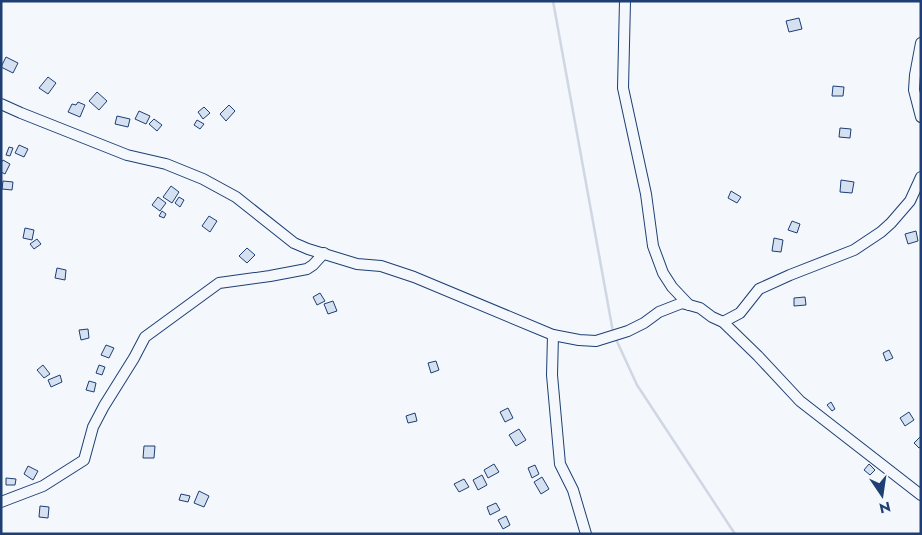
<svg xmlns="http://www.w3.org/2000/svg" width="922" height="535" font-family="Jost,sans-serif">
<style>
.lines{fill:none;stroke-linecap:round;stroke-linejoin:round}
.stream{stroke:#cfd7e4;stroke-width:2.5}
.building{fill:#d5e0f0;stroke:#1d3f73}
.minor-casing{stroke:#1d3f73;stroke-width:12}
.minor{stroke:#f4f7fb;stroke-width:10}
</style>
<rect width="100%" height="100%" fill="#f4f7fb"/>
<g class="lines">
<g class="stream">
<polyline points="553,1 613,332"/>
<polyline points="615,337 637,385 735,534"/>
</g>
</g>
<g class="building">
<polygon points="799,18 802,29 789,32 786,21"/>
<polygon points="6,57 18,63 13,73 1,67"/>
<polygon points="48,77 56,83 48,94 39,88"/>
<polygon points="833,86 844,87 843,96 832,96"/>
<polygon points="97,92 107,101 99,110 89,101"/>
<polygon points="78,102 85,105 80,117 68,112 72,104 76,105"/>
<polygon points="229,105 235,111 226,121 220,114"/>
<polygon points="204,107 210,113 203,119 198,112"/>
<polygon points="139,111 150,116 146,124 135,119"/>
<polygon points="117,116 130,119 128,127 115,124"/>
<polygon points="154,119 162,125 157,131 149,124"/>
<polygon points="197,120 204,124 200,129 194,125"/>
<polygon points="840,128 851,129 850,138 839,137"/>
<polygon points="19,145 28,149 24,157 15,153"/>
<polygon points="9,147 13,148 10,156 6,155"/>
<polygon points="3,160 10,164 5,174 1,172 1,163"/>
<polygon points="841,180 854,182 852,193 840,192"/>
<polygon points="3,181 13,182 12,190 2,189"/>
<polygon points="171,186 179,192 172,203 163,197"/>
<polygon points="731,191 741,197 737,203 728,198"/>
<polygon points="158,197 166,203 160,211 152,205"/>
<polygon points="179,197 184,200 180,207 175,203"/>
<polygon points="162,211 166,214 164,218 159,216"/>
<polygon points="209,216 217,221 210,232 202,226"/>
<polygon points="792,221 800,224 797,233 788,230"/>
<polygon points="25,228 34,230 32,240 23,238"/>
<polygon points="916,231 918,241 908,244 905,234"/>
<polygon points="774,238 783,240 781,252 772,251"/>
<polygon points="37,239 41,244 34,249 30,244"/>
<polygon points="247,248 255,255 247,263 239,256"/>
<polygon points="57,268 66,270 65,280 55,278"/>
<polygon points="320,293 325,301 317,305 313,297"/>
<polygon points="805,297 806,305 794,306 794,298"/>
<polygon points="333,301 337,311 328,314 324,304"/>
<polygon points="88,329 89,338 81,340 79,330"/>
<polygon points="106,345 114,348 109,358 101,355"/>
<polygon points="889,350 893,358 886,361 883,353"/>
<polygon points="436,361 439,370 431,373 428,363"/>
<polygon points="43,365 50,374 44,378 37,370"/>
<polygon points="99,365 105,367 102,375 96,373"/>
<polygon points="60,375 62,382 51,387 48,380"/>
<polygon points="89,381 96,383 94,392 86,390"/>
<polygon points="831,402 835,409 832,411 827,405"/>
<polygon points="508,408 513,418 505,422 500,412"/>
<polygon points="909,412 914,420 905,426 900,418"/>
<polygon points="415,413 417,421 408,423 406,416"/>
<polygon points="519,429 526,440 516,446 509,435"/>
<polygon points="921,436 921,447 919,448 914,443"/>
<polygon points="144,446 155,446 154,458 143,458"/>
<polygon points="494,464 499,472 488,478 484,470"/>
<polygon points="869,464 875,470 870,475 864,470"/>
<polygon points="535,465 539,474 532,478 528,468"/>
<polygon points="28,466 38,471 33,480 24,474"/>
<polygon points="482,475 487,485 478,490 473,480"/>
<polygon points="542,477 549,489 541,494 534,482"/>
<polygon points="6,478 16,479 15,485 6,485"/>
<polygon points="464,479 469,487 459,492 454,484"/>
<polygon points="199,491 209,496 204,507 194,503"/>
<polygon points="181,494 190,496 188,502 179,500"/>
<polygon points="496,503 500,510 490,515 487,507"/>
<polygon points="40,506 49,507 48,518 39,517"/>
<polygon points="506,516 510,525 503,529 498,520"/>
</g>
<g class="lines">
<g class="minor-casing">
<g id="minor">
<polyline points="625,1 623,88 646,194 653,246 663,273 672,287 689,305"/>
<polyline points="921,43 915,75 914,90 921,117"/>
<polyline points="1,104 21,113 127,155 166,164 203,179 236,197 294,243 308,249 357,264 381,266 414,277 553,335 579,340 596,341 628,331 644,323 659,312 682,303 700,308 712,317 723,322 758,356 800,401 921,495"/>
<polyline points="723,322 740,313 759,289 790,275 854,250 881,232 891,223 910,201 921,177"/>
<polyline points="553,335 552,375 560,464 573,490 586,534"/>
<polyline points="1,502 43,486 84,460 93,427 104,406 134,358 145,337 219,283 270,276 307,269 313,265 324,253"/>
</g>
</g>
<use href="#minor" class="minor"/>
</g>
<rect width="922" height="535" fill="none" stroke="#1d3f73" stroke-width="5"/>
<g transform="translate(882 495) rotate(167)" stroke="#f4f7fb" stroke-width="4" paint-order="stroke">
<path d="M0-4L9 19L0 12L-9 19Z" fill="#1d3f73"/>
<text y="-8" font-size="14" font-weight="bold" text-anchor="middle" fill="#1d3f73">N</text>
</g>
</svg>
